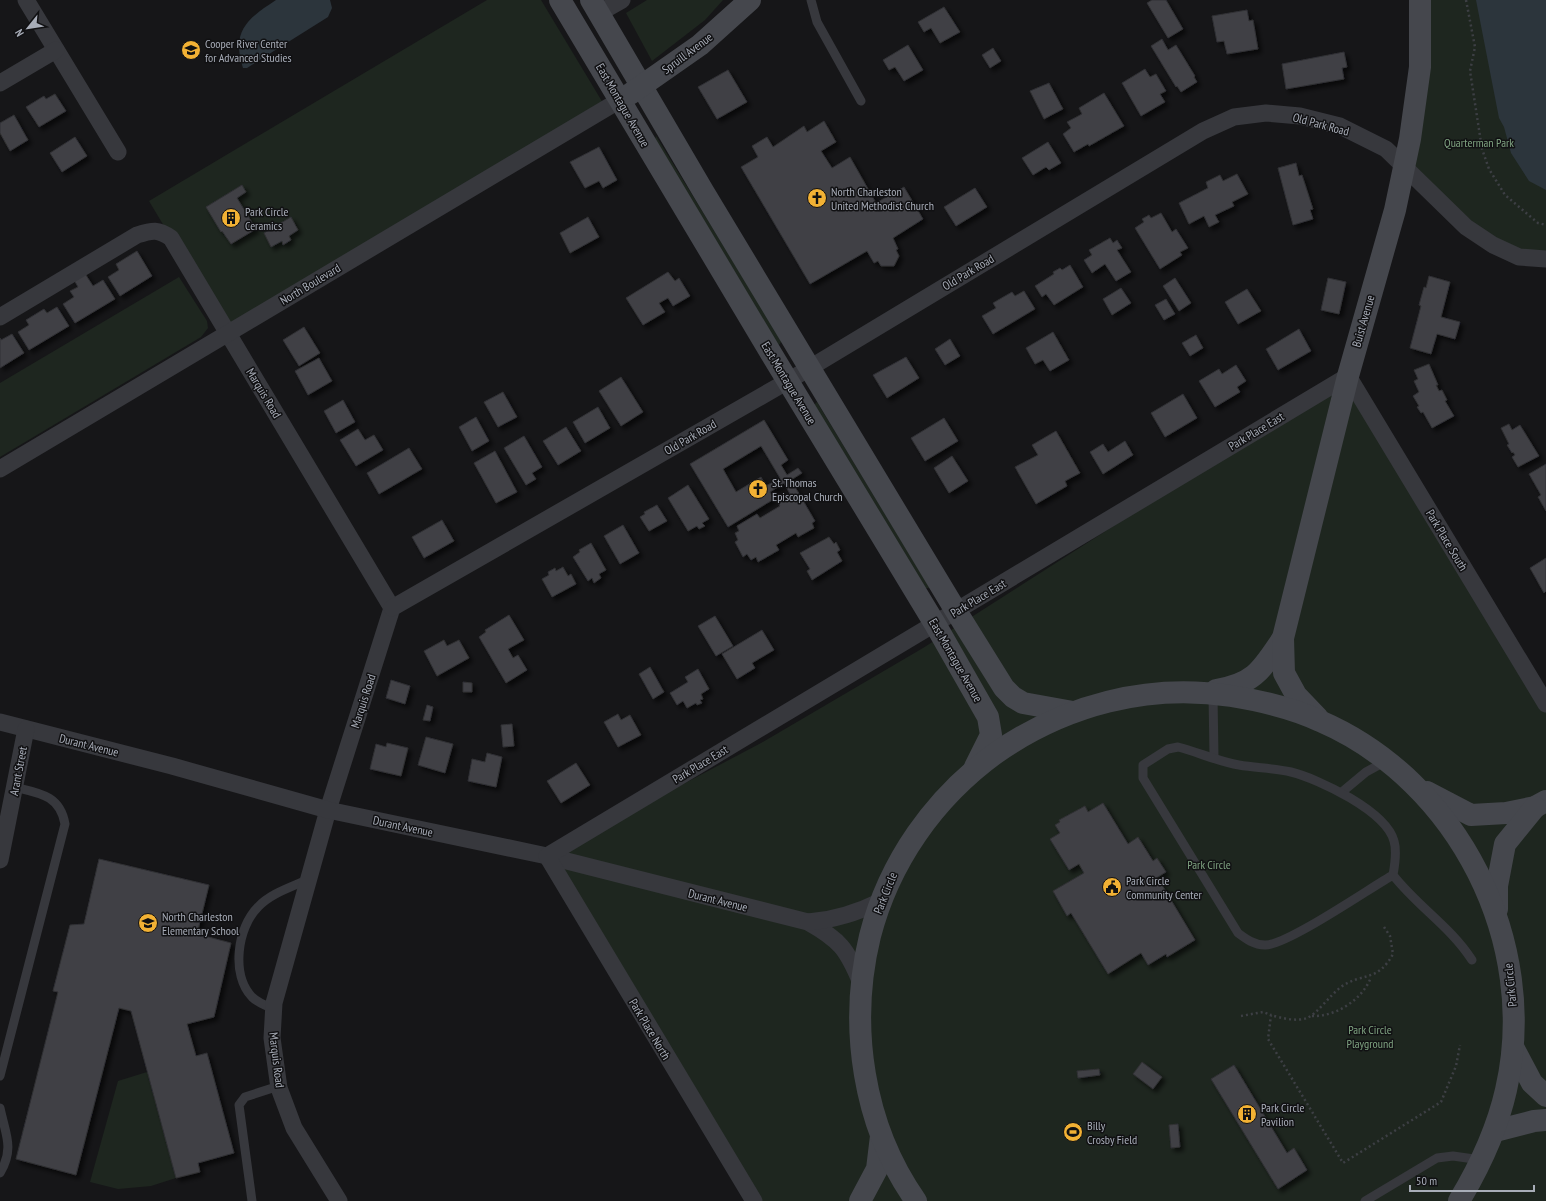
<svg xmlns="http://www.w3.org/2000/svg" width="1546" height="1201" font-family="'PT Sans Narrow',sans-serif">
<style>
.green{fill:#1e261f}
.water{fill:#2c353c}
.building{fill:#404145;stroke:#303034;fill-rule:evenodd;filter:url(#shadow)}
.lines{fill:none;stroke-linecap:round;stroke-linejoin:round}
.path{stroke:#3d3f44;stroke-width:2.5;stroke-dasharray:2 3;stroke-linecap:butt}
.lane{stroke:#37383d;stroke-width:9}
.street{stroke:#37383d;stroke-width:17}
.secondary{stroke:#45474d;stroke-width:22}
.labels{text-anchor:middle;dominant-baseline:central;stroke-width:3;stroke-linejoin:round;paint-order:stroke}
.poi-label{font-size:12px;fill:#a8adb8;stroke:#111113;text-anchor:start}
.street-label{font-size:12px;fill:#a8adb8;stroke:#111113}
.park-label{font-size:12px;fill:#7fa381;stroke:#111113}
</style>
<defs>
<filter id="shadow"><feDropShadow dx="3.5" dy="3.5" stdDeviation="2" flood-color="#0009"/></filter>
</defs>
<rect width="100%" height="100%" fill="#161618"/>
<g class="green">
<polygon points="487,0 541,0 606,108 228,333 149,201"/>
<polygon points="647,0 723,0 705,20 652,61 626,13"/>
<polygon points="1421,0 1546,0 1546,258 1510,253 1405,165"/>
<polygon points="656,136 779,336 781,341 780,344 778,345 655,139"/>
<polygon points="179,277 207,321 208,328 201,337 0,457 0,383"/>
<polygon points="1348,376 1546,706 1546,1201 754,1201 547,856 761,743 923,648"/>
<polygon points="817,402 930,588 923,588 813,406"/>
<polygon points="147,1072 176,1178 151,1186 118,1189 90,1182 118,1081"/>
</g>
<g class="water">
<path d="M276,0H330L332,8L328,17L247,68H243C231,31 247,19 276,0Z"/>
<polygon points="1476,0 1546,0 1546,190 1529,181 1511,153 1504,127 1499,118"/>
</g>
<g class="building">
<polygon points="1152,0 1166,0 1183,29 1168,38 1147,3"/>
<polygon points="944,7 960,32 940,43 931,28 924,32 918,22"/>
<polygon points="1247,10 1249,21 1253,20 1258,49 1227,54 1224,41 1217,42 1212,16"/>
<polygon points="1162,39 1168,50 1176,45 1195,76 1194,77 1197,82 1181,92 1177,86 1176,87 1151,46"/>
<polygon points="908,45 923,70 904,81 895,67 889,70 883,60"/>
<polygon points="993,48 1001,61 990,68 982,55"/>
<polygon points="1344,52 1347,67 1342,68 1344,79 1286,89 1282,64"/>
<polygon points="1145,69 1150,77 1156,74 1166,91 1160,94 1165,102 1141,116 1122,83"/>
<polygon points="728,70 747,102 717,119 698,87"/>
<polygon points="1049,83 1063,109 1044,119 1030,91"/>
<polygon points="1104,93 1124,126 1089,146 1088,144 1074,152 1063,134 1071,128 1067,122 1082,114 1079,108"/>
<polygon points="55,94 66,111 39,127 26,107 44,96 46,99"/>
<polygon points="14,115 28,140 10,151 0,133 0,123"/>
<polygon points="824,121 836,142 821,151 832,168 850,157 876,203 904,187 923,219 893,238 898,249 896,250 899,256 894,266 881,266 878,261 874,263 867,251 810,284 741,167 758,157 752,146 767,137 773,147 804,126 807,132"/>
<polygon points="75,137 87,156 62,172 50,153"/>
<polygon points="1048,142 1061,163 1049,170 1046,167 1033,175 1022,158"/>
<polygon points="599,147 617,180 603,188 599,181 585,188 570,162"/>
<polygon points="1296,163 1299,176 1302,175 1313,209 1310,210 1313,219 1293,225 1278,168"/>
<polygon points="1237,174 1248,194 1232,202 1234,206 1215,215 1219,222 1209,227 1204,216 1189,224 1179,203 1208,188 1206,182 1220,175 1223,181"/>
<polygon points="242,185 246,192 237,198 256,229 231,244 222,231 221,232 206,207"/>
<polygon points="975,188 987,207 956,226 944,207"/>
<polygon points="1161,213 1172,232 1176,229 1188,248 1180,252 1182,255 1160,269 1135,228 1144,222 1142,219 1149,215 1151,218"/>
<polygon points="291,217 298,230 289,236 291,240 283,245 282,241 271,247 264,233"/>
<polygon points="588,217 599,237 570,253 560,233"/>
<polygon points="1110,238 1113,243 1117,240 1122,248 1117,250 1131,272 1116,281 1105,264 1092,273 1084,260 1092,255 1089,250"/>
<polygon points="137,251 152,276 120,296 108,277 119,270 116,264"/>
<polygon points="1070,265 1083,287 1054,305 1046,294 1042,297 1035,286 1054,274 1053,272 1060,268 1062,270"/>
<polygon points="84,272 93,286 103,280 115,299 75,323 63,304 74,297 70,291 78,287 73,278"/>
<polygon points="668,272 675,281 679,278 690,296 673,306 668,298 659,303 665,312 643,325 626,298"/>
<polygon points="1429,276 1450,282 1441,317 1460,322 1455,339 1437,334 1431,354 1410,348 1421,306 1419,305 1424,287 1426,288"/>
<polygon points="1175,278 1191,303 1179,311 1163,286"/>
<polygon points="1328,278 1346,282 1339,314 1321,310"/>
<polygon points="1121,288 1131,303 1112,315 1103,299"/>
<polygon points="1247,289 1261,311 1238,324 1225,302"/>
<polygon points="1024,291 1035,309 993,334 982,316 996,308 993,303 1012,292 1015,296"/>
<polygon points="1166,299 1175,314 1164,320 1155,305"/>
<polygon points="57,307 69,326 29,350 18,332 29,325 26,320 44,309 47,313"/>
<polygon points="304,327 320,353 299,366 283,340"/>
<polygon points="1299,329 1311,351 1278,370 1266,349"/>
<polygon points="1053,332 1069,360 1050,371 1043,360 1035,364 1026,348"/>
<polygon points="12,334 24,353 0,368 0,338 1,340"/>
<polygon points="1196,335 1203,348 1190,356 1182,343"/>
<polygon points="950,339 960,356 945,365 935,349"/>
<polygon points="906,357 919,378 887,398 873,375"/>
<polygon points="319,358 332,381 308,395 295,371"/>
<polygon points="1429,364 1438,385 1436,385 1439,391 1442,390 1447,400 1445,401 1454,416 1432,428 1423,412 1421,413 1417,407 1419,406 1413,396 1419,392 1414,381 1418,379 1414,370"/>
<polygon points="1236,365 1246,381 1237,387 1240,392 1215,407 1199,381 1219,369 1222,374"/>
<polygon points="621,377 643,412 621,426 599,391"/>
<polygon points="503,392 517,417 498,427 484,402"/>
<polygon points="1183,394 1197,418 1165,437 1151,413"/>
<polygon points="343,400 355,422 336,433 324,411"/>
<polygon points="598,407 610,428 585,443 573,422"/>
<polygon points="476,417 489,441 472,451 459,427"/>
<polygon points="944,418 958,441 925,461 911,438"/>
<path d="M764,420L788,460L781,465L787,475L798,468L802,473L791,480L815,521L812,523L814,528L798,537L796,533L776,545L779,550L758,562L756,557L751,560L747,554L743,557L735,542L738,540L735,533L739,531L737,526L757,514L760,518L780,506L777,502L790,494L784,483L770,492L774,499L728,527L690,464ZM761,446L780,478L766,486L761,477L736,492L723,469Z"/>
<polygon points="1509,424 1512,430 1520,425 1539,456 1518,467 1512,457 1515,455 1513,452 1512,453 1507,445 1509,444 1501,428"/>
<polygon points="566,427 581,451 558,465 543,441"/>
<polygon points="358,429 365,440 374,435 383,450 356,466 340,440"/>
<polygon points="1056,431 1080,473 1065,481 1067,486 1036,504 1015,467 1038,455 1032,445"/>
<polygon points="524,436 542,467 532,473 536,479 526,485 504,448"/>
<polygon points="1125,441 1133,455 1103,474 1090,452 1103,444 1108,452"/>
<polygon points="409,448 422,469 379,494 367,473"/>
<polygon points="495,451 517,492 496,503 474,463"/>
<polygon points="952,456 968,481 949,493 934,468"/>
<polygon points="1546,464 1546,511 1538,497 1541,495 1529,474"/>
<polygon points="688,485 709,519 702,523 705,526 699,529 697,526 688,531 668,498"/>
<polygon points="657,505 667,521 649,531 640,517 645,514 644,512"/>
<polygon points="442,520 454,541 424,558 412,537"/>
<polygon points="623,525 639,553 620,564 604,536"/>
<polygon points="829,537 834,544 836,542 840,550 837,552 842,561 812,580 807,571 810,569 800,553"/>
<polygon points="591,543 606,570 599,574 601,578 594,583 592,578 588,581 573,557 580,552 579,550"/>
<polygon points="1546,558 1546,591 1544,593 1530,568"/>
<polygon points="563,567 568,576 571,574 576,584 552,597 542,579 549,575 548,572 555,568 556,571"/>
<polygon points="509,615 524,640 508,649 513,658 518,655 527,670 506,683 479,637 486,632 485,630"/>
<polygon points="715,616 733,646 716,656 698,626"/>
<polygon points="762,630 774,650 752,663 755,668 737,679 722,654"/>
<polygon points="444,640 447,646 459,640 469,658 437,676 424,651"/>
<polygon points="650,667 664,692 653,699 639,674"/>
<polygon points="698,669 709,689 701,694 703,699 700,700 702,703 697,705 696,703 687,708 683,701 677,705 670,693 688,682 685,677"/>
<polygon points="391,680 410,686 405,704 386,698"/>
<polygon points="463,682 472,683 472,692 463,692"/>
<polygon points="427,705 433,707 430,721 423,720"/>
<polygon points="618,714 621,720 630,715 641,735 618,747 604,722"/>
<polygon points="512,724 514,746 503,747 501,725"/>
<polygon points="426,737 453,744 445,773 418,765"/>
<polygon points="387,743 408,748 401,776 370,769 376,744 386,747"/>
<polygon points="487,753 502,757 496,787 468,781 472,759 485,762"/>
<polygon points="576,763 590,785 561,803 547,781"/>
<polygon points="1103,803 1128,844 1138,837 1153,861 1157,858 1166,872 1153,880 1155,883 1159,880 1195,940 1167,957 1166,954 1148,965 1141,953 1108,974 1071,913 1067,916 1053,891 1084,873 1079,864 1069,870 1050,839 1060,833 1055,825 1060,822 1059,820 1085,806 1088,812"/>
<polygon points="99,859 209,885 197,934 231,943 214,1017 187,1024 196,1056 207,1053 234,1153 198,1163 200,1172 176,1178 131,1011 119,1008 76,1175 16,1159 58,992 53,991 70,925 84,924"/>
<polygon points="1142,1062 1162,1077 1153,1089 1133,1074"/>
<polygon points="1234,1065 1287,1153 1294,1148 1307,1170 1278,1189 1211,1079"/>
<polygon points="1099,1069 1100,1075 1078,1078 1077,1071"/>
<polygon points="1178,1124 1180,1147 1171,1148 1169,1125"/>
</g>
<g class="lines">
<g class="path">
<polyline points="1466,0 1475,47 1470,71 1482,149 1489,169 1505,195 1538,223 1546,225"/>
<path d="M1384,927L1390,936L1393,954C1377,983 1362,972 1341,987C1330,995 1317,1014 1307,1018C1297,1022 1281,1018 1271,1015L1268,1039L1343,1163L1441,1102L1456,1066L1460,1045"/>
<polyline points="1241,1016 1263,1012 1271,1015"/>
<path d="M1312,1016C1336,1017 1363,999 1371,977"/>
</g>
<g class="lane">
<polyline points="811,0 817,22 861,101"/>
<polyline points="1213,695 1214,757"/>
<polyline points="1342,792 1366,772 1386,761"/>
<path d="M1393,875C1370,888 1286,946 1265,945C1254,945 1246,939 1238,933L1143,778V765L1168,749L1178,747C1198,752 1219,762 1239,765C1256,768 1274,768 1291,772C1319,779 1386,811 1394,841C1397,851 1395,864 1393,875C1418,907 1450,926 1472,960"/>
<path d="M274,1009C266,1006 258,1003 252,997C231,975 237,928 258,907C271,893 292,887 309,879"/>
<path d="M0,1076L65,824C60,795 39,793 14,787"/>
<path d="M0,1108C5,1133 15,1148 0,1173"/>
<polyline points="252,1201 239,1105 245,1097 279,1086"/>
<polyline points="1365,1201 1437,1158 1453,1156 1481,1160"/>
</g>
<g class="street">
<polyline points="26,0 118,152"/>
<polyline points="599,13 622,0"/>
<polyline points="0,83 56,50"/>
<path d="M0,317L137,235C153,230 158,229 171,238L392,608L328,810L274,1003L272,1038L279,1088L294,1128L339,1201"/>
<polyline points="0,469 620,100"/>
<polyline points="392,608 788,381 1203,131 1234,117 1266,113 1300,116 1340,126 1386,149 1466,227 1493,245 1519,257 1546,259"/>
<path d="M0,722L172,766L328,810L547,856L808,922C840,940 847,949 861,983"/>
<polyline points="0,860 26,729"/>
<path d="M808,922C835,920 857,913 881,901"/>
<polyline points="754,1201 547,856 1348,376 1546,704"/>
</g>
<g class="secondary">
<polyline points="560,0 772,355 935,624 988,717 991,735 975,767"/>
<polyline points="591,0 703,191 956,611 1004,688 1013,697 1023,703 1073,712"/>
<polyline points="630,94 700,45 750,0"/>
<path d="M1216,690C1255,684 1262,669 1283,638"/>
<polyline points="1318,718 1296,695 1284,673 1283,638 1348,376 1395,210 1410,139 1420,67 1420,0"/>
<polyline points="1427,792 1471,815 1506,813 1535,807 1546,801"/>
<polyline points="1497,909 1497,886 1505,844 1535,807"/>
<polyline points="1513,1047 1532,1083 1546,1096"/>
<polyline points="1495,1131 1534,1121 1546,1120"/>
<polyline points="860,1201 877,1169 881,1136"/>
<path d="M916,1201C863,1126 848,1026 870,936C889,862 934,798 996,753C1065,705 1148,683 1231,696C1262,701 1292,708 1320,721C1459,781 1540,943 1506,1090C1497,1130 1480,1166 1459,1201"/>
</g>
</g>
<defs>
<g id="school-disc" transform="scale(1)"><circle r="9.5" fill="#f2b134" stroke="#111113"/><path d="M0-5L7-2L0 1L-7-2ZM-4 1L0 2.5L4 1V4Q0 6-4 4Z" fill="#111"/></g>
<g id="church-disc" transform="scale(1)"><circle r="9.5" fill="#f2b134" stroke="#111113"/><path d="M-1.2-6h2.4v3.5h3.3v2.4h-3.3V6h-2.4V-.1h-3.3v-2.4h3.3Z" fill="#111"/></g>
<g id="building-disc" transform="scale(1)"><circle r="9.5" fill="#f2b134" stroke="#111113"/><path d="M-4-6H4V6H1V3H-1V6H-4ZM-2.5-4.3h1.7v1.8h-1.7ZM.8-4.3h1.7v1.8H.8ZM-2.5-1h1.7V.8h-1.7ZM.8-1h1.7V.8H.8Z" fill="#111"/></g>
<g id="civic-disc" transform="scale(1)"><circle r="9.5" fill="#f2b134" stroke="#111113"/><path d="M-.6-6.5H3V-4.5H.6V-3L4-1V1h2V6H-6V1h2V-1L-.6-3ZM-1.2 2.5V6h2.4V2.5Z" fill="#111"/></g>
<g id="stadium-disc" transform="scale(1)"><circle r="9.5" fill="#f2b134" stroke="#111113"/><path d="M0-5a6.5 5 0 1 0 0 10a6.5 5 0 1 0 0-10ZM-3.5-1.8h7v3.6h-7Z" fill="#111"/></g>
</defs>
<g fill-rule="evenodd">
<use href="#school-disc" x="191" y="50"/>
<use href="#church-disc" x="817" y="198"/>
<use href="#building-disc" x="231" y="218"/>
<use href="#church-disc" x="758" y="489"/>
<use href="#civic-disc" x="1112" y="887"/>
<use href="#school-disc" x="148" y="923"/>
<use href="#building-disc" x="1247" y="1114"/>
<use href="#stadium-disc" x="1073" y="1132"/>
</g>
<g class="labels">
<g class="poi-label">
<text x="205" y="43">Cooper River Center<tspan x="205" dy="14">for Advanced Studies</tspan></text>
<text x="831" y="191">North Charleston<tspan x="831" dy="14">United Methodist Church</tspan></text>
<text x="245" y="211">Park Circle<tspan x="245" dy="14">Ceramics</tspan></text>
<text x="772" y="482">St. Thomas<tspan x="772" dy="14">Episcopal Church</tspan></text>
<text x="1126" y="880">Park Circle<tspan x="1126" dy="14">Community Center</tspan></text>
<text x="162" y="916">North Charleston<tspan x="162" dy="14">Elementary School</tspan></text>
<text x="1261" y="1107">Park Circle<tspan x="1261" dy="14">Pavilion</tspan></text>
<text x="1087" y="1125">Billy<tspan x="1087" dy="14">Crosby Field</tspan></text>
</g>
<g class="street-label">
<text transform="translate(687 53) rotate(-37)">Spruill Avenue</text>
<text transform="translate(623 105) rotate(60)">East Montague Avenue</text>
<text transform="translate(1321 124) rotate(15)">Old Park Road</text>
<text transform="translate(968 272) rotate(-31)">Old Park Road</text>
<text transform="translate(310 284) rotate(-31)">North Boulevard</text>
<text transform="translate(1363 321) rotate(-74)">Buist Avenue</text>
<text transform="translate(789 383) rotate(59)">East Montague Avenue</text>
<text transform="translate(264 393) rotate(59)">Marquis Road</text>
<text transform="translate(1256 431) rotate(-31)">Park Place East</text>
<text transform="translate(690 437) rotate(-30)">Old Park Road</text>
<text transform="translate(1447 540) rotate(59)">Park Place South</text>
<text transform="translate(978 598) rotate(-31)">Park Place East</text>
<text transform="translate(956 660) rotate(60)">East Montague Avenue</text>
<text transform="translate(363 701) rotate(-72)">Marquis Road</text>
<text transform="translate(89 745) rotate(14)">Durant Avenue</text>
<text transform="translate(700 764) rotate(-31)">Park Place East</text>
<text transform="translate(18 771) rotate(-79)">Arant Street</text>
<text transform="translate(403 826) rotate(12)">Durant Avenue</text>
<text transform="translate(885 893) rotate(-68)">Park Circle</text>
<text transform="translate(718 900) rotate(14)">Durant Avenue</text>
<text transform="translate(1510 985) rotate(-96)">Park Circle</text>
<text transform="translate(650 1029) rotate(59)">Park Place North</text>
<text transform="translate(277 1060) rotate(83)">Marquis Road</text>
</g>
<g class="park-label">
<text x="1479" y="142">Quarterman Park</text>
<text x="1209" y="864">Park Circle</text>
<text x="1370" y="1029">Park Circle<tspan x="1370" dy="14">Playground</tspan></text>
</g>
</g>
<g transform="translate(28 28) rotate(240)" stroke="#111113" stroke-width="3" paint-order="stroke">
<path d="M0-3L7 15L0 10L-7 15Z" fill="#a8adb8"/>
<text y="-6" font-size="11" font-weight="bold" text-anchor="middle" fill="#a8adb8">N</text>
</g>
<path d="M1410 1185v6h124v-6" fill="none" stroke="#a8adb8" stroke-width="2"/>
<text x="1416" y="1185" font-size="12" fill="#a8adb8" stroke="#111113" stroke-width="3" paint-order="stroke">50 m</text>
</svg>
